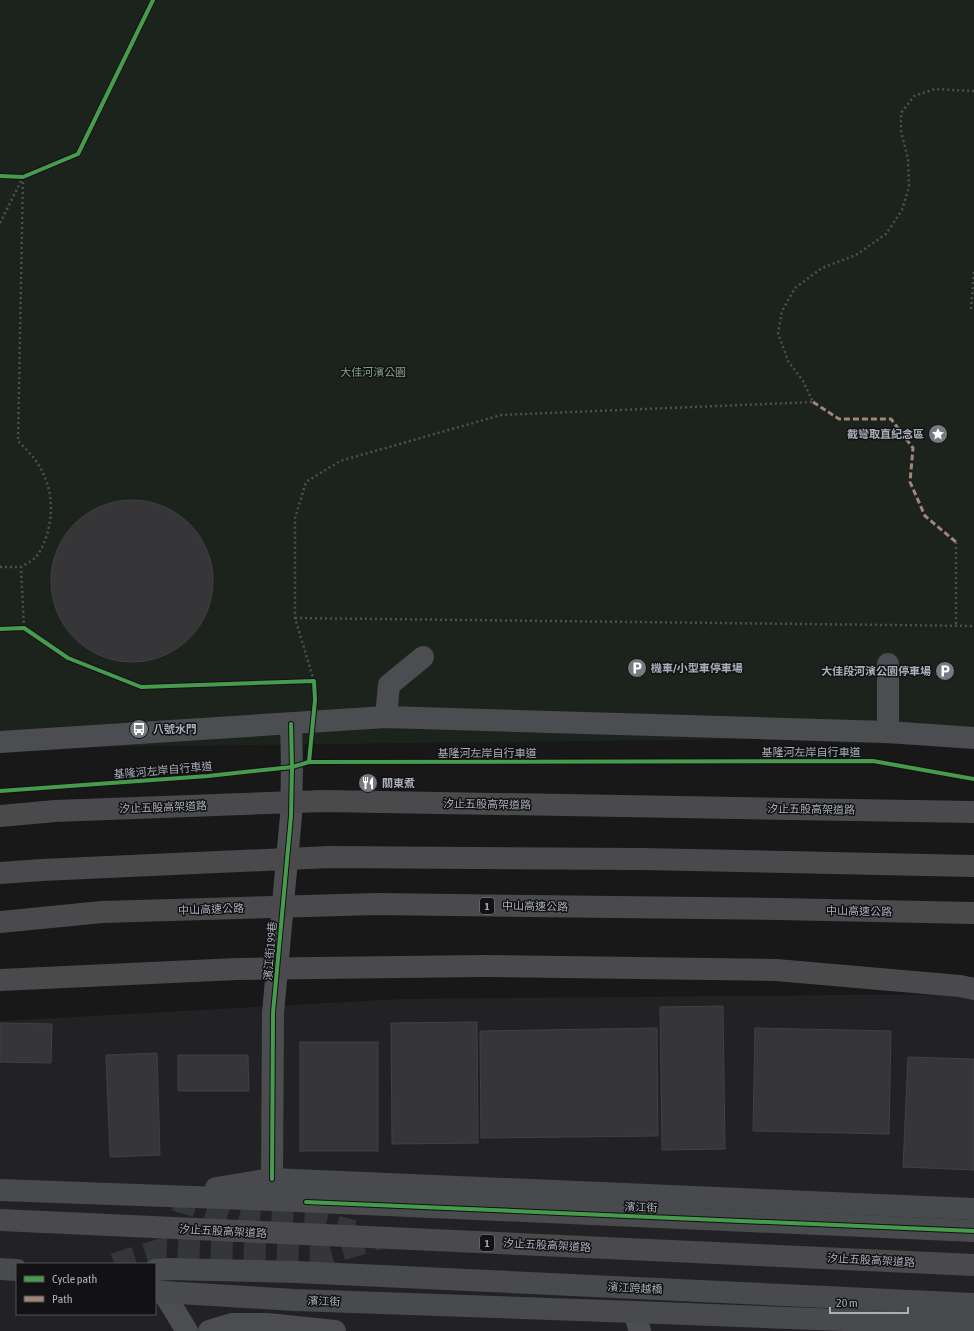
<svg xmlns="http://www.w3.org/2000/svg" width="974" height="1331" font-family="'Asap Condensed','Noto Sans TC',sans-serif">
<style>
.built{fill:#222225;fill-rule:evenodd}
.green{fill:#1c231d}
.building{fill:#363638;stroke:#404145}
.lines{fill:none;stroke-linecap:round;stroke-linejoin:round}
.major-tunnel{stroke:#353639;stroke-width:22;stroke-dasharray:22 11;stroke-linecap:butt}
.path{stroke:#4e4f53;stroke-width:2.5;stroke-dasharray:2 3;stroke-linecap:butt}
.minor{stroke:#4c4d51;stroke-width:22}
.major{stroke:#494a4d;stroke-width:22}
.highway{stroke:#4a4a4d;stroke-width:22}
.highway-bridge{stroke:#4a4a4d;stroke-width:22}
.quiet{stroke:#a18479;stroke-width:3;stroke-dasharray:6 3;stroke-linecap:butt}
.cycleway-casing{stroke:#121215;stroke-width:6}
.cycleway{stroke:#469c4c;stroke-width:4}
.labels{text-anchor:middle;dominant-baseline:central;stroke-width:3;stroke-linejoin:round;paint-order:stroke}
.shield{fill:#121215;stroke:#7c8088;stroke-width:1}
.shield-label{font-size:10px;font-weight:bold;fill:#aaafb9}
.park-label{font-size:11px;fill:#81a483;stroke:#121215}
.poi-label{font-size:11px;font-weight:bold;fill:#aaafb9;stroke:#121215;text-anchor:start}
.street-label{font-size:11px;fill:#aaafb9;stroke:#121215}
</style>
<rect width="100%" height="100%" fill="#181819"/>
<path class="built" d="M974,994V1331H0V1021L401,999ZM17,1264H155V1314H17Z"/>
<polygon class="green" points="0,0 974,0 974,747 748,739 0,748"/>
<g class="building">
<circle cx="132" cy="581" r="81"/>
<polygon points="723,1006 725,1149 662,1150 660,1007"/>
<polygon points="477,1022 478,1143 392,1144 391,1023"/>
<polygon points="0,1023 52,1024 51,1063 0,1062"/>
<polygon points="657,1028 658,1136 481,1138 480,1031"/>
<polygon points="755,1028 891,1031 889,1134 753,1131"/>
<rect x="300" y="1042" width="78" height="109"/>
<polygon points="157,1053 160,1155 110,1157 106,1055"/>
<polygon points="178,1055 248,1055 249,1091 178,1091"/>
<polygon points="908,1057 974,1059 974,1170 903,1167"/>
</g>
<g class="lines">
<g class="major-tunnel">
<polyline points="175,1200 240,1219 324,1224 354,1231"/>
<polyline points="114,1264 163,1249 326,1254 378,1239"/>
</g>
<g class="path">
<path d="M23,177L18,441C25,448 33,456 38,464C52,486 54,510 47,535C44,543 41,551 36,557C32,561 26,564 21,567L24,628"/>
<polyline points="0,223 22,179"/>
<polyline points="971,309 974,271"/>
<polyline points="956,542 956,626"/>
<polyline points="0,567 21,567"/>
<polyline points="295,618 974,626"/>
<polyline points="314,681 295,618 295,518 306,482 340,461 501,415 813,402 803,381 788,361 778,333 782,311 795,288 822,268 856,255 886,234 902,210 909,187 908,159 901,131 901,113 914,96 935,89 974,91"/>
</g>
<g class="minor">
<polyline points="888,664 888,732"/>
<polyline points="386,717 389,685 423,657"/>
<polyline points="0,742 386,717 888,732 974,738"/>
<polyline points="272,1179 273,1013 291,816 292,767 291,724"/>
<polyline points="163,1292 187,1331"/>
<polyline points="634,1312 640,1331"/>
<polyline points="209,1331 232,1324 267,1324 335,1331"/>
</g>
<g class="major">
<polyline points="216,1188 272,1179 974,1209"/>
<polyline points="0,1190 274,1200 974,1231"/>
<polyline points="0,1269 17,1270"/>
<polyline points="155,1270 169,1269 296,1272 974,1304"/>
<polyline points="155,1291 163,1292 295,1300 634,1312 974,1325"/>
</g>
<polyline class="highway" points="483,966 776,970 960,986 974,989"/>
<g class="highway-bridge">
<polyline points="0,816 55,811 324,801 974,812"/>
<polyline points="0,873 42,870 330,857 642,859 974,866"/>
<polyline points="0,922 102,912 376,904 777,909 974,913"/>
<polyline points="0,980 237,969 483,966"/>
<polyline points="0,1220 974,1265"/>
</g>
<polyline class="quiet" points="813,402 839,419 891,419 913,448 910,482 925,516 956,542"/>
<g class="cycleway-casing">
<g id="cycleway">
<polyline points="0,176 23,177 78,154 153,0"/>
<polyline points="0,629 24,628 68,658 141,687 314,681 315,700 309,762"/>
<polyline points="0,791 208,776 292,767 309,762 873,761 974,779"/>
<polyline points="272,1179 273,1013 291,816 292,767 291,724"/>
<polyline points="306,1202 974,1231"/>
</g>
</g>
<use href="#cycleway" class="cycleway"/>
</g>
<defs>
<g id="sight-disc" transform="scale(1)"><circle r="9.5" fill="#777a81" stroke="#121215"/><path d="M0-6L1.8-2.2L6-1.7L2.9 1.2L3.7 5.4L0 3.3L-3.7 5.4L-2.9 1.2L-6-1.7L-1.8-2.2Z" fill="#fff"/></g>
<g id="parking-disc" transform="scale(1)"><circle r="9.5" fill="#777a81" stroke="#121215"/><path d="M-3.5-5.5H1a3.5 3.5 0 0 1 0 7H-1V5.5H-3.5ZM-1-3.4V-.6H.8a1.4 1.4 0 0 0 0-2.8Z" fill="#fff"/></g>
<g id="bus-disc" transform="scale(1)"><circle r="9.5" fill="#777a81" stroke="#121215"/><path d="M-5-6H5V4H4V6H2V4H-2V6H-4V4H-5ZM-3.5-4V0h7V-4ZM-3.5 1.2v1.5H-2V1.2ZM2 1.2v1.5H3.5V1.2Z" fill="#fff"/></g>
<g id="restaurant-disc" transform="scale(1)"><circle r="9.5" fill="#777a81" stroke="#121215"/><path d="M-5-6h1v4h1v-4h1v4h1v-4h1v5L-1.5 .5V6h-2V.5L-5-1ZM5-6V6H3V1.5H1.5Q1.5-4 5-6Z" fill="#fff"/></g>
</defs>
<g fill-rule="evenodd">
<use href="#sight-disc" x="938" y="434"/>
<use href="#parking-disc" x="637" y="668"/>
<use href="#parking-disc" x="945" y="671"/>
<use href="#bus-disc" x="139" y="729"/>
<use href="#restaurant-disc" x="368" y="783"/>
</g>
<g class="labels">
<g class="shield">
<rect x="480" y="898" width="14" height="16" rx="3"/>
<rect x="480" y="1235" width="14" height="16" rx="3"/>
</g>
<g class="shield-label">
<text x="487" y="906">1</text>
<text x="487" y="1243">1</text>
</g>
<g class="park-label">
<text x="373" y="372">大佳河濱公園</text>
</g>
<g class="poi-label">
<text x="924" y="434" text-anchor="end">截彎取直紀念區</text>
<text x="651" y="668">機車/小型車停車場</text>
<text x="931" y="671" text-anchor="end">大佳段河濱公園停車場</text>
<text x="153" y="729">八號水門</text>
<text x="382" y="783">關東煮</text>
</g>
<g class="street-label">
<text x="811" y="752">基隆河左岸自行車道</text>
<text x="487" y="753">基隆河左岸自行車道</text>
<text transform="translate(163 770) rotate(-5)">基隆河左岸自行車道</text>
<text transform="translate(487 804) rotate(1)">汐止五股高架道路</text>
<text transform="translate(163 807) rotate(-2)">汐止五股高架道路</text>
<text transform="translate(811 809) rotate(1)">汐止五股高架道路</text>
<text transform="translate(535 906) rotate(1)">中山高速公路</text>
<text transform="translate(211 909) rotate(-2)">中山高速公路</text>
<text transform="translate(859 911) rotate(1)">中山高速公路</text>
<text transform="translate(270 951) rotate(-85)">濱江街199巷</text>
<text transform="translate(641 1207) rotate(2)">濱江街</text>
<text transform="translate(223 1231) rotate(3)">汐止五股高架道路</text>
<text transform="translate(547 1245) rotate(3)">汐止五股高架道路</text>
<text transform="translate(871 1260) rotate(3)">汐止五股高架道路</text>
<text transform="translate(635 1288) rotate(3)">濱江跨越橋</text>
<text transform="translate(324 1301) rotate(2)">濱江街</text>
</g>
</g>
<rect x="16" y="1263" width="140" height="52" fill="#121215" stroke="#4f5157"/>
<rect x="24" y="1276" width="20" height="6" fill="#469c4c" stroke="#4f5157"/>
<text x="52" y="1283" font-size="12" fill="#aaafb9">Cycle path</text>
<rect x="24" y="1296" width="20" height="6" fill="#a18479" stroke="#4f5157"/>
<text x="52" y="1303" font-size="12" fill="#aaafb9">Path</text>
<path d="M830 1307v6h78v-6" fill="none" stroke="#aaafb9" stroke-width="2"/>
<text x="836" y="1307" font-size="12" fill="#aaafb9" stroke="#121215" stroke-width="3" paint-order="stroke">20 m</text>
</svg>
